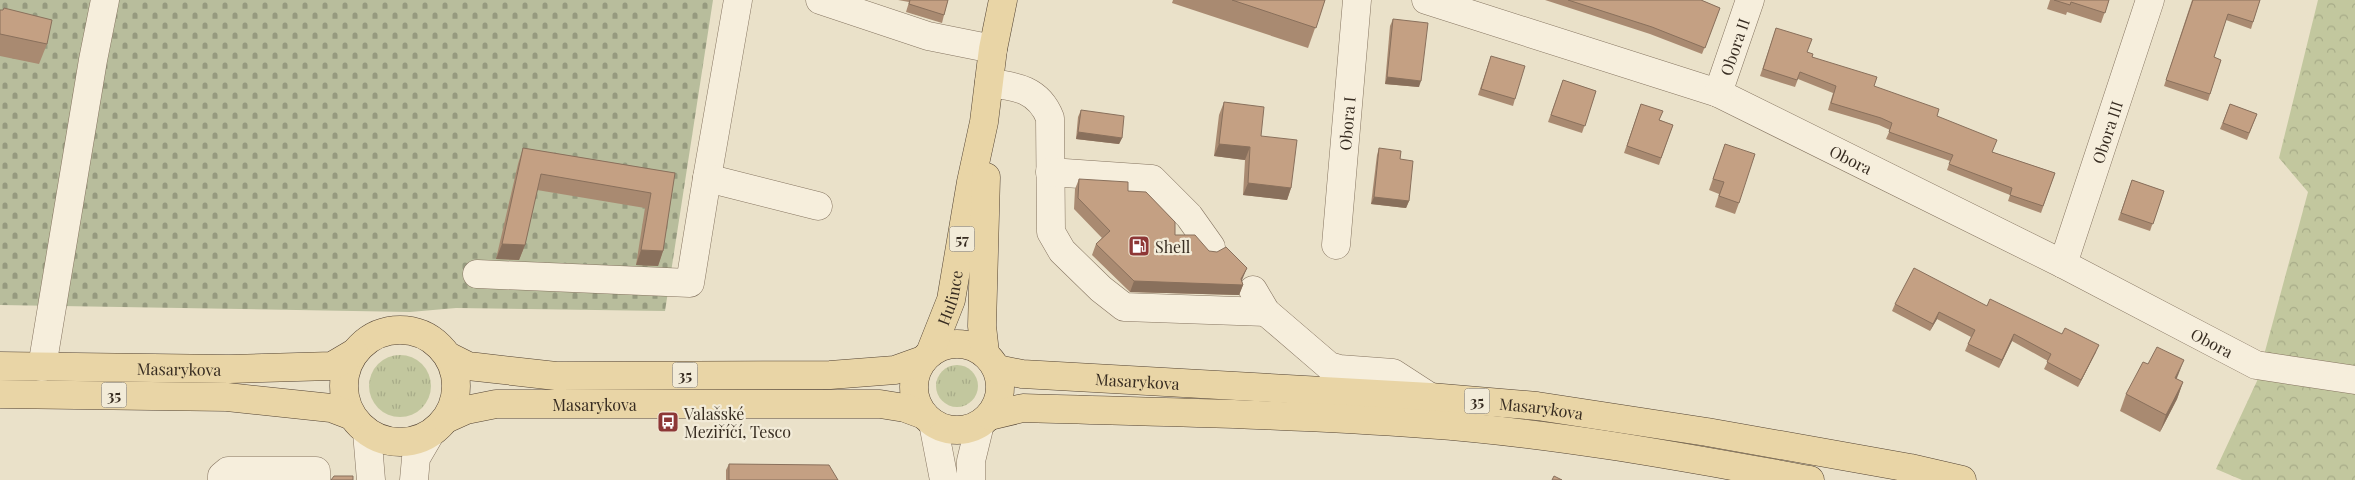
<svg xmlns="http://www.w3.org/2000/svg" width="2355" height="480" font-family="'Playfair Display',serif">
<style>
.grass{fill:url(#grass-tufts)}
.forest{fill:url(#forest-crowns)}
.cemetery{fill:url(#cemetery-stones)}
.lines{fill:none;stroke-linecap:round;stroke-linejoin:round}
.minor-casing{stroke:#857460;stroke-width:29}
.major-casing{stroke:#534333;stroke-width:29}
.minor{stroke:#f6eedc;stroke-width:28}
.major{stroke:#e9d5a6;stroke-width:28}
.wall{fill:#a98a71}
.shaded-wall{fill:#89705c}
.building{fill:#c4a083;stroke:#89705c}
.labels{text-anchor:middle;dominant-baseline:central;stroke-width:4.5;stroke-linejoin:round;paint-order:stroke}
.shield{fill:#f2ebd8;stroke:#6f6558;stroke-width:1}
.shield-label{font-size:15px;font-weight:bold;fill:#372c21}
.street-label{font-size:16px;fill:#372c21;stroke:#f2ebd8}
.poi-label{font-size:16px;fill:#372c21;stroke:#f2ebd8;text-anchor:start}
</style>
<defs>
<pattern id="grass-tufts" width="24" height="20" patternUnits="userSpaceOnUse" patternTransform="scale(1.25)"><rect width="24" height="20" fill="#c2c79e"/><path d="M3 7l-1-3M5 7V3M7 7l1-3M15 17l-1-3M17 17v-4M19 17l1-3" fill="none" stroke="#a7ab88"/></pattern>
<pattern id="forest-crowns" width="20" height="18" patternUnits="userSpaceOnUse" patternTransform="scale(1.25)"><rect width="20" height="18" fill="#c2c79e"/><path d="M2 6a3 3 0 1 1 6 0M12 15a3 3 0 1 1 6 0" fill="none" stroke="#a7ab88"/></pattern>
<pattern id="cemetery-stones" width="16" height="16" patternUnits="userSpaceOnUse" patternTransform="scale(1.25)"><rect width="16" height="16" fill="#b8bd9c"/><path d="M2 7V4a2 2 0 0 1 4 0v3zM10 15v-3a2 2 0 0 1 4 0v3z" fill="#969a7f"/></pattern>
</defs>
<rect width="100%" height="100%" fill="#eae1c9"/>
<g class="grass">
<circle cx="400" cy="386" r="31"/>
<circle cx="957" cy="386" r="21"/>
</g>
<polygon class="forest" points="2318,0 2355,0 2355,480 2242,480 2216,469 2257,381 2308,192 2279,158"/>
<polygon class="cemetery" points="0,0 713,0 665,311 456,308 410,312 0,305"/>
<g class="lines">
<g class="minor-casing">
<g id="minor">
<polyline points="820,0 928,36 993,49"/>
<path id="s1" d="M1426,0L1718,93L2063,264L2256,365L2355,380"/>
<path d="M989,83C1017,86 1039,90 1050,118L1051,232L1062,251L1101,289L1124,307L1266,312"/>
<path id="s2" d="M1718,93L1750,0"/>
<polyline points="1050,172 1152,179 1189,216 1211,247"/>
<polyline points="707,178 738,0"/>
<path id="s3" d="M1336,245L1357,0"/>
<path id="s4" d="M2063,264L2150,0"/>
<polyline points="477,274 690,283 707,178 818,206"/>
<polyline points="1253,290 1266,312 1329,366 1339,369 1393,373 1430,397"/>
<polyline points="42,367 93,60 105,0"/>
<polyline points="933,423 944,480"/>
<polyline points="367,432 371,480"/>
<polyline points="222,480 222,476 228,471 316,471 316,480"/>
<polyline points="414,480 416,458 430,434"/>
<polyline points="971,480 971,461 980,424"/>
</g>
</g>
<g class="major-casing">
<g id="major">
<circle cx="400" cy="386" r="56"/>
<circle cx="957" cy="387" r="43"/>
<path id="s5" d="M930,353L951,300L971,182L984,122L993,49L1003,0"/>
<polyline points="985,353 982,326 986,177"/>
<polyline points="448,356 468,366 556,376 830,375 895,370 923,360"/>
<path id="s6" d="M0,366L229,369L332,366L354,353"/>
<path id="s7" d="M997,369L1022,374L1430,397L1537,406L1707,432L1910,468L1962,480"/>
<polyline points="0,394 227,397 331,408 352,416"/>
<path d="M990,416L1023,408C1157,412 1291,414 1425,424C1554,433 1683,457 1810,480"/>
<path id="s8" d="M446,419L466,410L496,404H880L905,408L924,415"/>
</g>
</g>
<use href="#minor" class="minor"/>
<use href="#major" class="major"/>
</g>
<g class="wall">
<polygon points="898,0 948,0 944,15 942,23 906,12 909,2"/>
<polygon points="1173,0 1325,0 1308,48 1172,3"/>
<polygon points="1545,0 1701,0 1720,8 1702,54 1650,34"/>
<polygon points="2050,0 2109,0 2101,23 2067,12 2066,15 2047,9"/>
<polygon points="2192,0 2260,0 2251,29 2226,20 2214,57 2221,60 2208,101 2164,86"/>
<polygon points="0,10 47,44 39,64 0,56"/>
<polygon points="1393,19 1419,87 1385,84 1390,26"/>
<polygon points="1776,28 1807,52 1812,57 1937,116 1992,152 2055,173 2041,213 2008,201 2010,195 1947,170 1950,161 1886,139 1890,130 1879,125 1828,110 1833,93 1798,79 1795,87 1760,76"/>
<polygon points="1491,56 1515,99 1513,106 1478,95"/>
<polygon points="1563,80 1596,91 1582,133 1548,122"/>
<polygon points="1224,102 1261,136 1291,188 1287,200 1243,195 1245,160 1214,156 1219,115"/>
<polygon points="1641,104 1660,120 1673,125 1659,165 1624,153"/>
<polygon points="2230,104 2257,114 2247,140 2220,129"/>
<polygon points="1081,110 1122,138 1119,144 1076,139 1078,117"/>
<polygon points="1725,144 1739,203 1735,214 1715,207 1719,194 1709,190"/>
<polygon points="523,148 675,173 663,251 658,266 636,265 645,208 537,190 525,245 519,260 496,259 518,164"/>
<polygon points="1379,148 1400,159 1409,201 1406,208 1371,204 1377,155"/>
<polygon points="1079,179 1128,191 1175,235 1209,251 1242,281 1243,285 1239,295 1130,292 1092,255 1096,244 1102,238 1074,209 1075,189"/>
<polygon points="2132,180 2164,191 2150,231 2118,220"/>
<polygon points="1895,304 1987,306 2096,352 2078,387 2044,369 2048,361 2012,341 1999,368 1965,351 1971,337 1937,319 1930,331 1892,311"/>
<polygon points="2177,379 2183,382 2177,399 2160,432 2120,411 2126,394"/>
<polygon points="729,464 838,480 726,480 726,470"/>
</g>
<g class="shaded-wall">
<polygon points="1387,77 1421,81 1419,87 1385,84"/>
<polygon points="1078,132 1122,138 1119,144 1076,139"/>
<polygon points="1219,144 1250,147 1245,160 1214,156"/>
<polygon points="1248,183 1291,188 1287,200 1243,195"/>
<polygon points="1374,197 1409,201 1406,208 1371,204"/>
<polygon points="502,244 525,245 519,260 496,259"/>
<polygon points="641,250 663,251 658,266 636,265"/>
<polygon points="1247,268 1240,285 1243,285 1239,295 1130,292 1134,281"/>
<polygon points="1939,312 1937,319 1930,331 1933,324"/>
<polygon points="2014,334 2012,341 1999,368 2002,360"/>
<polygon points="2099,345 2096,352 2078,387 2081,380"/>
<polygon points="2184,360 2177,378 2169,395 2175,378"/>
<polygon points="2183,382 2177,399 2160,432 2166,415"/>
</g>
<g class="building">
<polygon points="910,0 948,0 944,15 909,4"/>
<polygon points="1232,0 1325,0 1316,28"/>
<polygon points="1568,0 1701,0 1720,8 1705,48 1652,27"/>
<polygon points="2054,0 2109,0 2105,13 2071,2 2070,5"/>
<polygon points="2193,0 2260,0 2253,22 2228,14 2214,57 2221,60 2210,94 2166,80"/>
<polygon points="4,8 52,20 47,44 0,34 0,10 3,10"/>
<polygon points="1393,19 1428,23 1421,81 1387,77"/>
<polygon points="1776,28 1812,39 1807,52 1813,54 1812,57 1877,77 1874,86 1939,109 1937,116 1997,140 1992,152 2055,173 2043,206 2010,195 2012,188 1949,164 1953,155 1889,132 1892,123 1881,118 1831,103 1836,86 1800,72 1797,80 1763,69"/>
<polygon points="1491,56 1525,66 1515,99 1481,89"/>
<polygon points="1563,80 1596,91 1585,126 1551,115"/>
<polygon points="1224,102 1264,107 1261,136 1297,140 1291,188 1248,183 1250,147 1219,144"/>
<polygon points="1641,104 1663,111 1659,120 1673,125 1661,158 1627,146"/>
<polygon points="2230,104 2257,114 2249,133 2223,123"/>
<polygon points="1081,110 1124,116 1122,138 1078,132"/>
<polygon points="1725,144 1755,154 1739,203 1719,196 1724,182 1713,179"/>
<polygon points="523,148 675,173 663,251 641,250 651,193 541,174 525,245 502,244"/>
<polygon points="1379,148 1401,151 1400,159 1413,161 1409,201 1374,197"/>
<polygon points="1079,179 1128,182 1128,191 1146,192 1175,222 1175,235 1195,235 1209,251 1217,252 1226,247 1247,268 1241,279 1243,285 1134,281 1096,244 1110,231 1078,198"/>
<polygon points="2132,180 2164,191 2153,224 2121,213"/>
<polygon points="1914,268 1987,306 1990,299 2062,334 2065,328 2099,345 2081,380 2047,362 2051,354 2014,334 2002,360 1968,344 1975,330 1939,312 1933,324 1895,304"/>
<polygon points="2157,347 2184,360 2175,378 2183,382 2166,415 2126,394 2143,362 2148,364"/>
<polygon points="729,464 829,465 838,480 729,480"/>
<polygon points="334,476 353,476 353,480 331,480"/>
<polygon points="1554,476 1562,480 1552,480"/>
</g>
<defs>
<g id="fuel-square" transform="scale(1.125)"><rect x="-9" y="-9" width="18" height="18" rx="4" fill="#8d3736" stroke="#f2ebd8"/><path d="M-5.5-6h7V0h2V4h1.3V-2.5L3-4.5l.8-.8L6-3V5H2.5V1h-1V6h-7ZM-4.2-4.7v3.2H.2V-4.7Z" fill="#fff"/></g>
<g id="bus-square" transform="scale(1.125)"><rect x="-9" y="-9" width="18" height="18" rx="4" fill="#8d3736" stroke="#f2ebd8"/><path d="M-5-6H5V4H4V6H2V4H-2V6H-4V4H-5ZM-3.5-4V0h7V-4ZM-3.5 1.2v1.5H-2V1.2ZM2 1.2v1.5H3.5V1.2Z" fill="#fff"/></g>
</defs>
<g fill-rule="evenodd">
<use href="#fuel-square" x="1139" y="246"/>
<use href="#bus-square" x="668" y="422"/>
</g>
<g class="labels">
<g class="shield">
<rect x="949.5" y="226.5" width="25" height="25" rx="4"/>
<rect x="672.5" y="362.5" width="25" height="25" rx="4"/>
<rect x="101.5" y="382.5" width="25" height="25" rx="4"/>
<rect x="1464.5" y="388.5" width="25" height="25" rx="4"/>
</g>
<g class="shield-label">
<text x="962" y="239">57</text>
<text x="685" y="375">35</text>
<text x="114" y="395">35</text>
<text x="1477" y="401">35</text>
</g>
<g class="street-label">
<text stroke="none"><textPath href="#s2" startOffset="49">Obora II</textPath></text>
<text stroke="none"><textPath href="#s3" startOffset="122">Obora I</textPath></text>
<text stroke="none"><textPath href="#s4" startOffset="139">Obora III</textPath></text>
<text stroke="none"><textPath href="#s1" startOffset="455">Obora</textPath></text>
<text stroke="none"><textPath href="#s5" startOffset="59">Hulince</textPath></text>
<text stroke="none"><textPath href="#s1" startOffset="860">Obora</textPath></text>
<text stroke="none"><textPath href="#s6" startOffset="179">Masarykova</textPath></text>
<text stroke="none"><textPath href="#s7" startOffset="141">Masarykova</textPath></text>
<text stroke="none"><textPath href="#s8" startOffset="151">Masarykova</textPath></text>
<text stroke="none"><textPath href="#s7" startOffset="546">Masarykova</textPath></text>
</g>
<g class="poi-label">
<text x="1155" y="246">Shell</text>
<text x="684" y="413">Valašské<tspan x="684" dy="18">Meziříčí, Tesco</tspan></text>
</g>
</g>
</svg>
